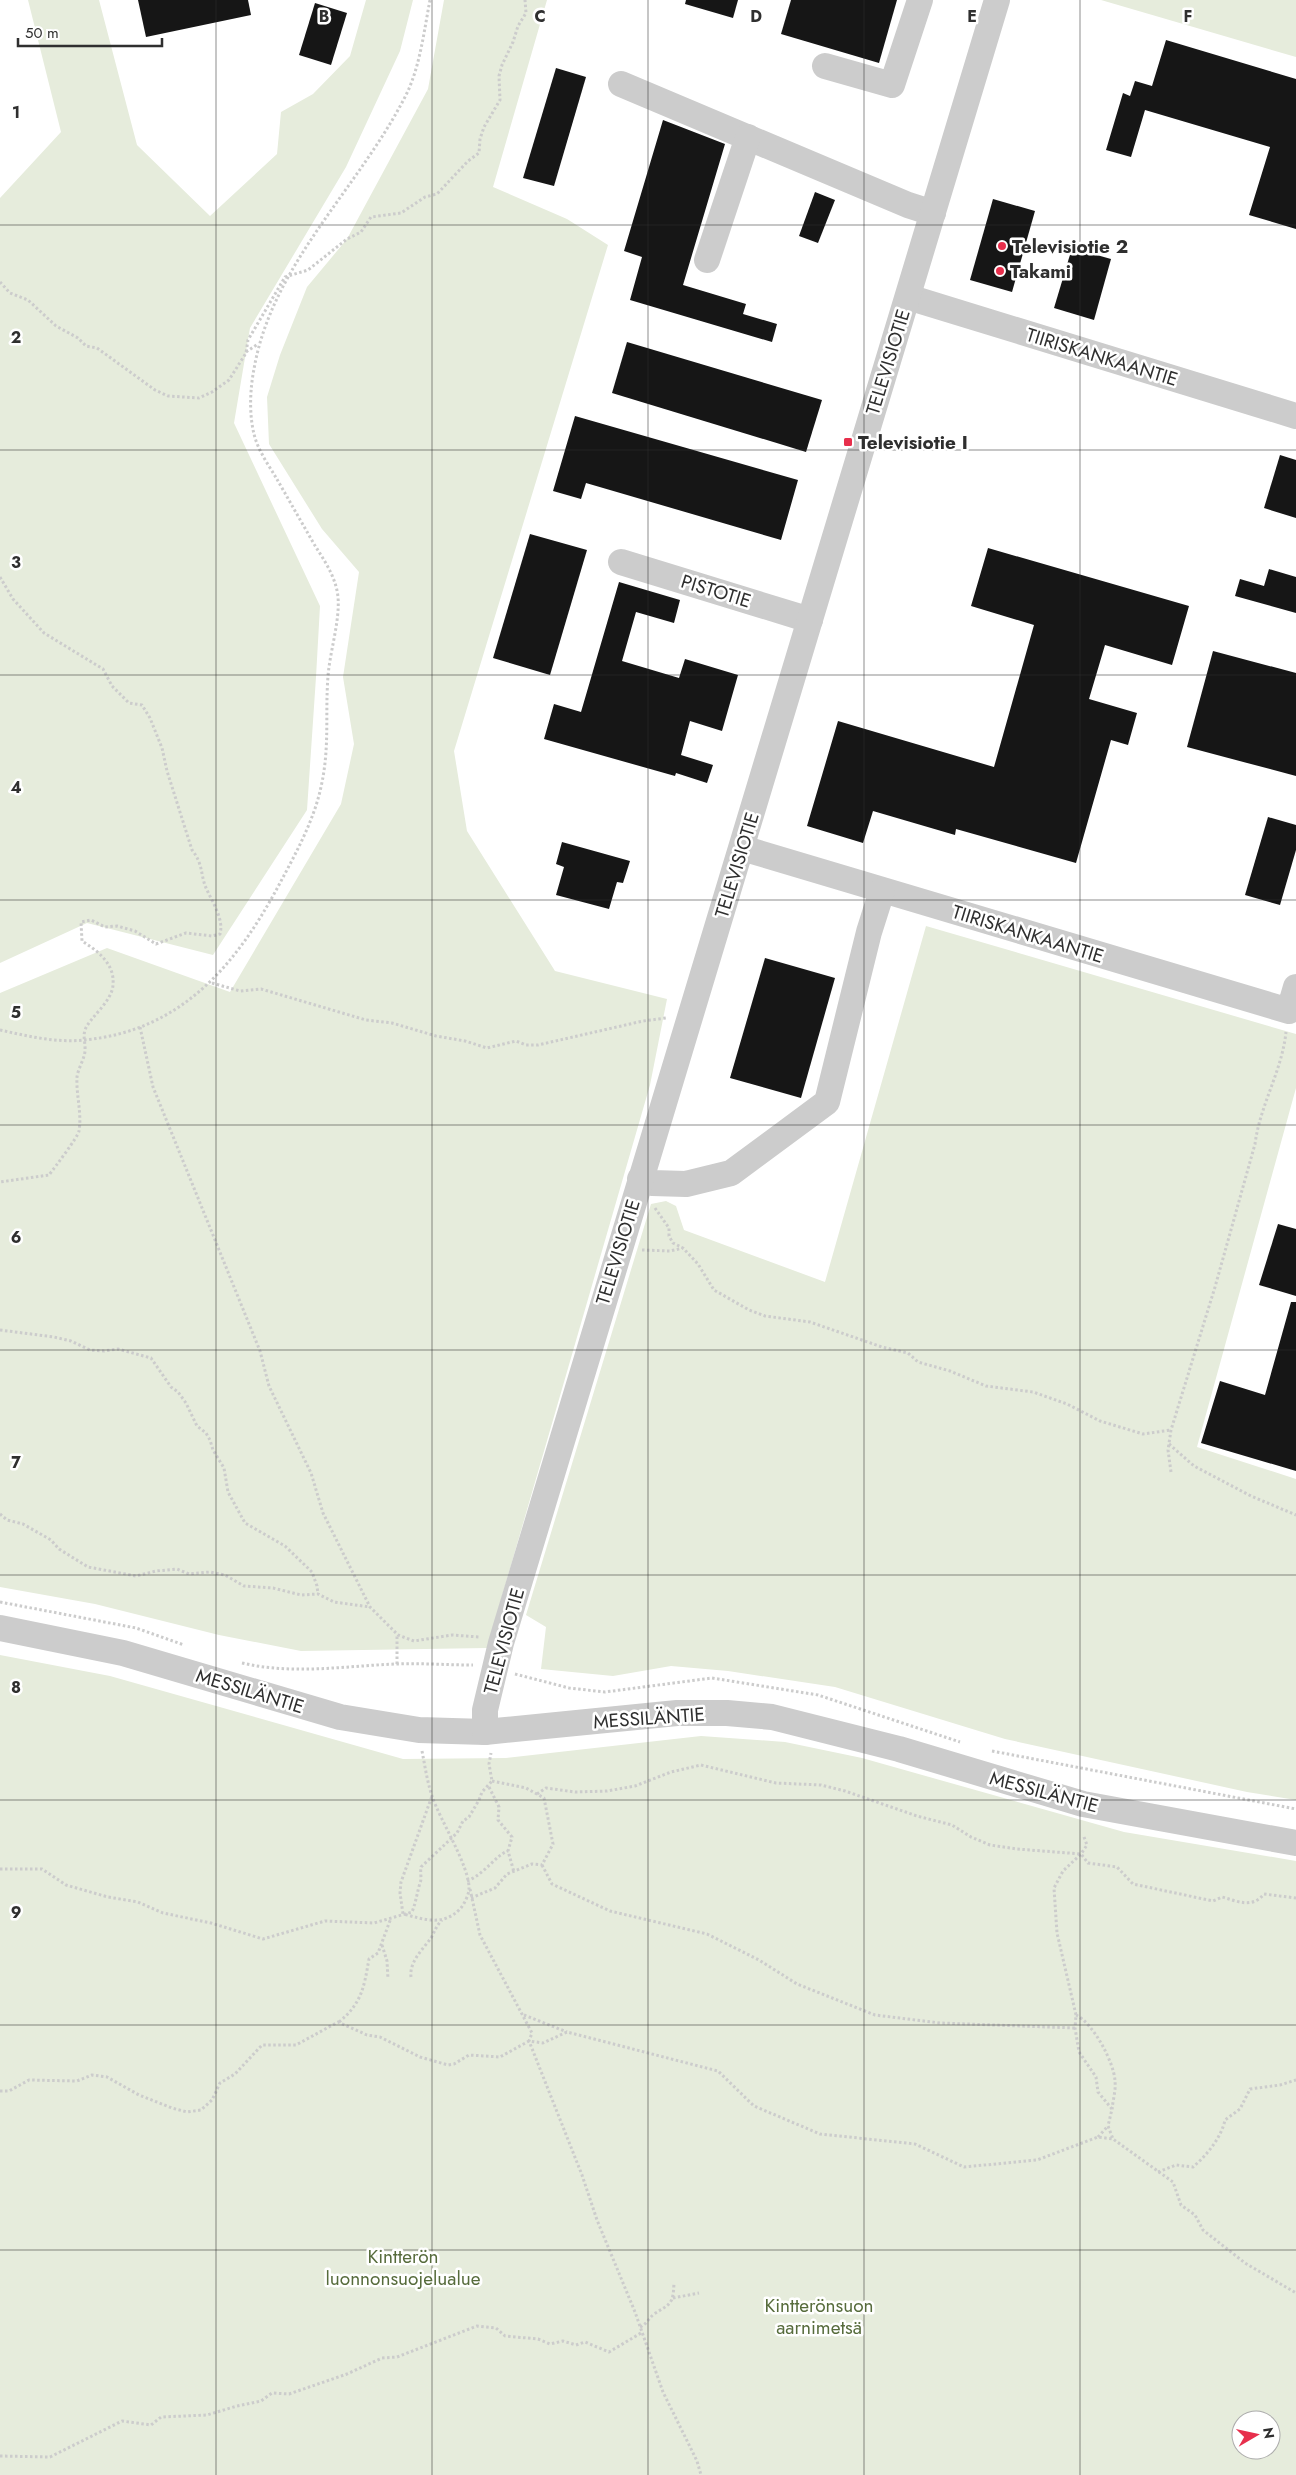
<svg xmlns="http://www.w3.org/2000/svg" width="1296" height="2475" font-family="Jost,sans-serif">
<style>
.green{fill:#e6ecdc;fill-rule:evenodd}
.building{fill:#161616}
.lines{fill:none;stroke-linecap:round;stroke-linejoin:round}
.path{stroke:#ccc;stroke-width:3;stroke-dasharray:2.5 2.5;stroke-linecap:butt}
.minor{stroke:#ccc;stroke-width:26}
.grid{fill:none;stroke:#2f2f2f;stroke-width:1;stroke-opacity:0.55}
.poi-dot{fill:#e72f4c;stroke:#fff;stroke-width:2}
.labels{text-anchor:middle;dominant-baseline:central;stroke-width:5;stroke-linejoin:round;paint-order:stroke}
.poi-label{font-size:19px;font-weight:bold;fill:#2f2f2f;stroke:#fff;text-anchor:start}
.street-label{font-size:19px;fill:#2f2f2f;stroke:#fff}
.park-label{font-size:19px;fill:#566b3b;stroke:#fff}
.grid-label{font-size:16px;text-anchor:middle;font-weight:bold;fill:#2f2f2f;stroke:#fff;stroke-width:5;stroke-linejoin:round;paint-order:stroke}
</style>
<rect width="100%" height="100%" fill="#fff"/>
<g class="green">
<polygon points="28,0 99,0 137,145 210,216 277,154 281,112 313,94 350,56 366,0 413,0 400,51 346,167 250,328 234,423 320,606 316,677 307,810 213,955 87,923 0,963 0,198 61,132"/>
<polygon points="444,0 547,0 493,187 567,219 608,245 454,751 467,831 555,971 667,999 650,1085 487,1648 301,1651 219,1635 95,1604 0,1587 0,993 107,948 230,992 341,804 354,744 343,677 359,572 322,529 269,444 267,397 280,355 307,287 347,239 428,89"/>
<polygon points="1101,0 1296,0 1296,57"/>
<polygon points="926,926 1296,1034 1296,1088 1197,1447 1296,1479 1296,1800 1247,1792 1005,1739 835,1687 728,1671 671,1666 613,1676 541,1669 546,1627 526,1615 651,1204 666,1201 676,1206 684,1230 825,1282"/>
<path d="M0,1655L110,1676L403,1759L506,1758L701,1736L785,1742L862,1758L1124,1832L1296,1861V2475H0ZM1241,2420H1271V2450H1241Z"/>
</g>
<g class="building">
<polygon points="138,0 248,0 251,15 146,37"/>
<polygon points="686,0 738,0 733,18 685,4"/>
<polygon points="791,0 897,0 879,63 781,34"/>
<polygon points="315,3 347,13 331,65 299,55"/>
<polygon points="1166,40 1296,79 1296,229 1249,215 1270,147 1145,110 1131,157 1106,150 1123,93 1130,96 1135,81 1152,86"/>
<polygon points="556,68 586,77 554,186 523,178"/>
<polygon points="663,120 725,144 683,285 746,304 743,314 777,324 772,342 630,300 642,257 624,251"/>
<polygon points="815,192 835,200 818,243 799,236"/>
<polygon points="993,199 1035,211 1012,292 970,280"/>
<polygon points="1072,248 1111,259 1094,320 1054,308"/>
<polygon points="627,342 822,400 806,452 612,393"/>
<polygon points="575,416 798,480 781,540 586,483 581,499 553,491"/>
<polygon points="1280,455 1296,460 1296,518 1264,508"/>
<polygon points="530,534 587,550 550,675 493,658"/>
<polygon points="988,548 1189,606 1172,665 1105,645 1089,699 1137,713 1128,745 1111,740 1076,863 956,829 955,835 873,811 863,843 807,826 838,721 994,767 1034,625 971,606"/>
<polygon points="1269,569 1296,577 1296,613 1235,596 1240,579 1264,586"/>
<polygon points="619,582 680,600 674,623 636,612 622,661 679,678 685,659 738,675 722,731 690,721 681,755 713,765 707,783 676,773 675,776 544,739 554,704 581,712"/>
<polygon points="1213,651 1296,673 1296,776 1187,747"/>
<polygon points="1268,817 1296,825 1296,850 1280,905 1245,895"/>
<polygon points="562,842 630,861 623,883 617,882 609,909 556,895 564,867 556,864"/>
<polygon points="765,958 835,978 801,1098 730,1078"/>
<polygon points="1278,1224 1296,1229 1296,1296 1259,1285"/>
<polygon points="1291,1302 1296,1302 1296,1471 1201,1443 1220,1381 1265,1395"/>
</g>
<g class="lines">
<g class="path">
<polyline points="0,282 10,293 28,300 56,326 78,338 86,346 97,348 155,390 168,396 199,398 212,392 229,380 246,353 248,340 285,277 308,270 347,239 361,232 371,217 401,213 425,197 437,194 468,161 479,153 480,139 484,127 500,100 499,76 502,65 513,42 518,26 526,13 525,0"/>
<polyline points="246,352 258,344"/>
<path d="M0,577L13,599L44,633L103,669L112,686L129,703L142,705L150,718L162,748L167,771L192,850C204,865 200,876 207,890C213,903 224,920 220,934L212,936L186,933L156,944L135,931L117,926L105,927L91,920L81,922L82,941C98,951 115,964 113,985C112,1002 89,1018 85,1030C83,1037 85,1041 85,1048C86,1057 78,1068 77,1077C76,1095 82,1113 79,1131C78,1137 55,1167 49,1175L0,1182"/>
<polyline points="212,983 240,991 261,989 366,1020 392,1023 436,1036 465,1041 487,1048 516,1041 526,1045 538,1045 643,1021 666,1018"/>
<polyline points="140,1027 153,1087 260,1351 269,1386 311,1473 323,1513 370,1607 398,1635 414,1641 452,1635 479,1637"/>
<path d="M0,1030C27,1036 56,1043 84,1040C182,1031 237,964 280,883C296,853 314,820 321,787C330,747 325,715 328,676C330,651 340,621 338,597C336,577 324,560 314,544C302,523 290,502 278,481C270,467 258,451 254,434C249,414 250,389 254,369C272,264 359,188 406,95C420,67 424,31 430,0"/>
<polyline points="655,1208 669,1228 669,1236 673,1243 683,1248 698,1264 714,1290 749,1310 765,1316 810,1322 882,1347 908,1353 918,1362 950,1371 986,1386 1033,1392 1067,1404 1100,1421 1143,1434 1171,1430"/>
<polyline points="642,1250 670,1251 683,1248"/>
<polyline points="0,1330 54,1337 71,1341 90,1350 104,1351 118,1349 151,1358 171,1387 178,1392 186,1403 197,1426 206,1433 210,1440 213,1450 224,1468 228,1492 245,1523 285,1546 312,1572 317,1586 318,1594"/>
<polyline points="1169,1444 1194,1466 1251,1496 1296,1515"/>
<path d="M1171,1472L1168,1450L1171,1430L1215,1287L1255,1144C1260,1105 1282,1071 1286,1032"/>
<polyline points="0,1514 7,1520 23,1524 51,1540 59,1549 88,1567 136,1576 156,1571 177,1569 189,1574 210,1572 225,1575 244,1586 273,1588 301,1595 318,1594 334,1602 370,1607"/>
<polyline points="0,1602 136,1628 184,1645"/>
<path d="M242,1663C293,1675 344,1666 396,1664C421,1663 447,1665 473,1665"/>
<polyline points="397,1664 397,1635"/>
<polyline points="515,1674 569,1688 605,1692 712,1678 818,1695 960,1742"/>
<path d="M422,1751C425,1766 427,1781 432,1796C439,1818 470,1867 469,1889C469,1894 464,1905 460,1909C442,1927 424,1919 403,1914L400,1893L401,1882L432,1796"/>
<polyline points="992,1751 1296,1809"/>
<polyline points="492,1781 526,1788 544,1798 553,1844 542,1865"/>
<polyline points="489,1787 499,1807 498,1820 512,1837 508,1851 514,1872"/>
<path d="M537,1794L546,1788L575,1792L607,1791L635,1786L671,1772L701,1765L776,1783L821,1785L845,1791L917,1816L952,1825L971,1837L990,1845L1017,1849L1081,1854L1088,1863L1117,1867L1133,1884L1213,1901L1222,1897C1237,1901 1252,1909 1264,1894L1296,1898"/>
<polyline points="1084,1837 1087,1845 1081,1854 1063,1871 1054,1888 1057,1933 1076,2015 1075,2028 1079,2052 1096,2077 1098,2092 1112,2109 1108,2126 1113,2139"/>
<polyline points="542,1865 552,1884 610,1911 707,1934 759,1960 797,1984 875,2015 940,2023 1075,2028"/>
<path d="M0,1869H42L66,1885L108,1897L138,1902L163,1913L211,1923L263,1939L325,1921L374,1923L412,1912C416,1902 417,1893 420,1883C422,1879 420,1872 421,1867L457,1833L463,1821L469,1817L479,1800L482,1792L492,1781L489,1764L491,1753"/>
<path d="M467,1881C485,1874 497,1854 508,1851"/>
<polyline points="470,1889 480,1935 532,2033 529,2041 582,2175 597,2220 635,2312 663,2392 697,2461 701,2475"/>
<polyline points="471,1898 495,1888 507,1874 532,1864 542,1865"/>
<polyline points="382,1945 387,1961 388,1979"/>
<path d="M411,1977C409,1962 423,1949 431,1938C435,1931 436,1926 442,1920"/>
<polyline points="524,2015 567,2032"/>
<path d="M1076,2015C1093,2023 1114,2062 1115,2081C1116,2090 1113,2100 1112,2109"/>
<path d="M339,2022C362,2003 364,1987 369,1959L378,1953L391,1918"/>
<polyline points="0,2091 9,2091 29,2080 77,2081 92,2075 107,2077 139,2095 172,2108 187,2112 201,2110 212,2100 220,2083 235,2074 262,2045 296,2045 338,2022 367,2035 380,2037 420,2057 448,2065 454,2064 469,2055 500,2057 529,2041 543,2043 567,2032 718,2071 754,2106 820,2134 915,2144 964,2167 1037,2160 1098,2137 1113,2139 1173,2182 1181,2205 1195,2215 1203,2230 1245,2263 1296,2293"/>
<polyline points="1098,2137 1108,2126"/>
<path d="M1158,2172L1176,2165L1193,2167C1207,2155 1221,2138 1225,2120L1240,2109L1250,2089L1280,2085L1296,2080"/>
<polyline points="673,2298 699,2293"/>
<path d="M640,2327C647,2324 648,2319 654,2314C671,2303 673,2305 674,2283"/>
<polyline points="0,2456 50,2457 122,2421 151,2425 161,2417 207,2415 237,2406 261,2401 272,2393 289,2394 347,2374 382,2358 397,2357 477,2326 496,2328 505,2336 538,2339 550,2344 563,2341 576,2345 585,2342 609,2352 641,2333"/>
</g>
<g class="minor">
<polyline points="825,66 892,85 920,0"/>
<polyline points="621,84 908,205 933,213"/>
<polyline points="707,260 748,137"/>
<polyline points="908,297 1296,416"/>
<polyline points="621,562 810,620"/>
<polyline points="742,848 1289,1011 1296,987"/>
<polyline points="640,1179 652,1183 686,1184 731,1173 827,1102 869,932 882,891"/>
<polyline points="0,1628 123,1653 340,1717 419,1730 485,1732 677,1713 727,1713 772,1717 899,1749 1083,1804 1296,1843"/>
<polyline points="485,1732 485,1710 501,1643 997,0"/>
</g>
</g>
<path class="grid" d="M216,0V2475M432,0V2475M648,0V2475M864,0V2475M1080,0V2475M0,225H1296M0,450H1296M0,675H1296M0,900H1296M0,1125H1296M0,1350H1296M0,1575H1296M0,1800H1296M0,2025H1296M0,2250H1296"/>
<g class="poi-dot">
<circle cx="1002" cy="246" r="5"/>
<circle cx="1000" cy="271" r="5"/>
<rect x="843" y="437" width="10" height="10" rx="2.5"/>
</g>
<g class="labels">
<g class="poi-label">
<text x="1012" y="246">Televisiotie 2</text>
<text x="1010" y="271">Takami</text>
<text x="858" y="442">Televisiotie I</text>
</g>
<g class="street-label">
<text transform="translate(1102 357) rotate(17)">TIIRISKANKAANTIE</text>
<text transform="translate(888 362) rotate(-73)">TELEVISIOTIE</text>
<text transform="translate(716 591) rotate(17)">PISTOTIE</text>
<text transform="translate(737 865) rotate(-73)">TELEVISIOTIE</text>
<text transform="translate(1028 934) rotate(17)">TIIRISKANKAANTIE</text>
<text transform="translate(618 1252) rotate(-73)">TELEVISIOTIE</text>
<text transform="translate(504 1641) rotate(-75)">TELEVISIOTIE</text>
<text transform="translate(250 1691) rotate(17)">MESSILÄNTIE</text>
<text transform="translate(649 1718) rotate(-4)">MESSILÄNTIE</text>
<text transform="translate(1044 1792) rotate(15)">MESSILÄNTIE</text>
</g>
<g class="park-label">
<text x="403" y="2256">Kintterön<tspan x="403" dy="22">luonnonsuojelualue</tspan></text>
<text x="819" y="2305">Kintterönsuon<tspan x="819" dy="22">aarnimetsä</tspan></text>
</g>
</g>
<g class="grid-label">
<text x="324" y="22">B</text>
<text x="540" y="22">C</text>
<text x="756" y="22">D</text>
<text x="972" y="22">E</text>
<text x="1188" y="22">F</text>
<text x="16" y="118">1</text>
<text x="16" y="343">2</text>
<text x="16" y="568">3</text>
<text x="16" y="793">4</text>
<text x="16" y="1018">5</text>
<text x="16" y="1243">6</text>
<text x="16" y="1468">7</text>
<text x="16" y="1693">8</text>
<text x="16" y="1918">9</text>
</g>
<g transform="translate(1256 2435) rotate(81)"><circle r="24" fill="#ffffff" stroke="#acacac"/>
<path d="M0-4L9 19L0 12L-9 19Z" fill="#e72f4c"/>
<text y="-8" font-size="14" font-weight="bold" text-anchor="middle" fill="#2f2f2f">N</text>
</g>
<path d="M18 38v8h144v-8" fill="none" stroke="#2f2f2f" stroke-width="2.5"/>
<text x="25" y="38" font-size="15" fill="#2f2f2f" stroke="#ffffff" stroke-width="4" paint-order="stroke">50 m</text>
</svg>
